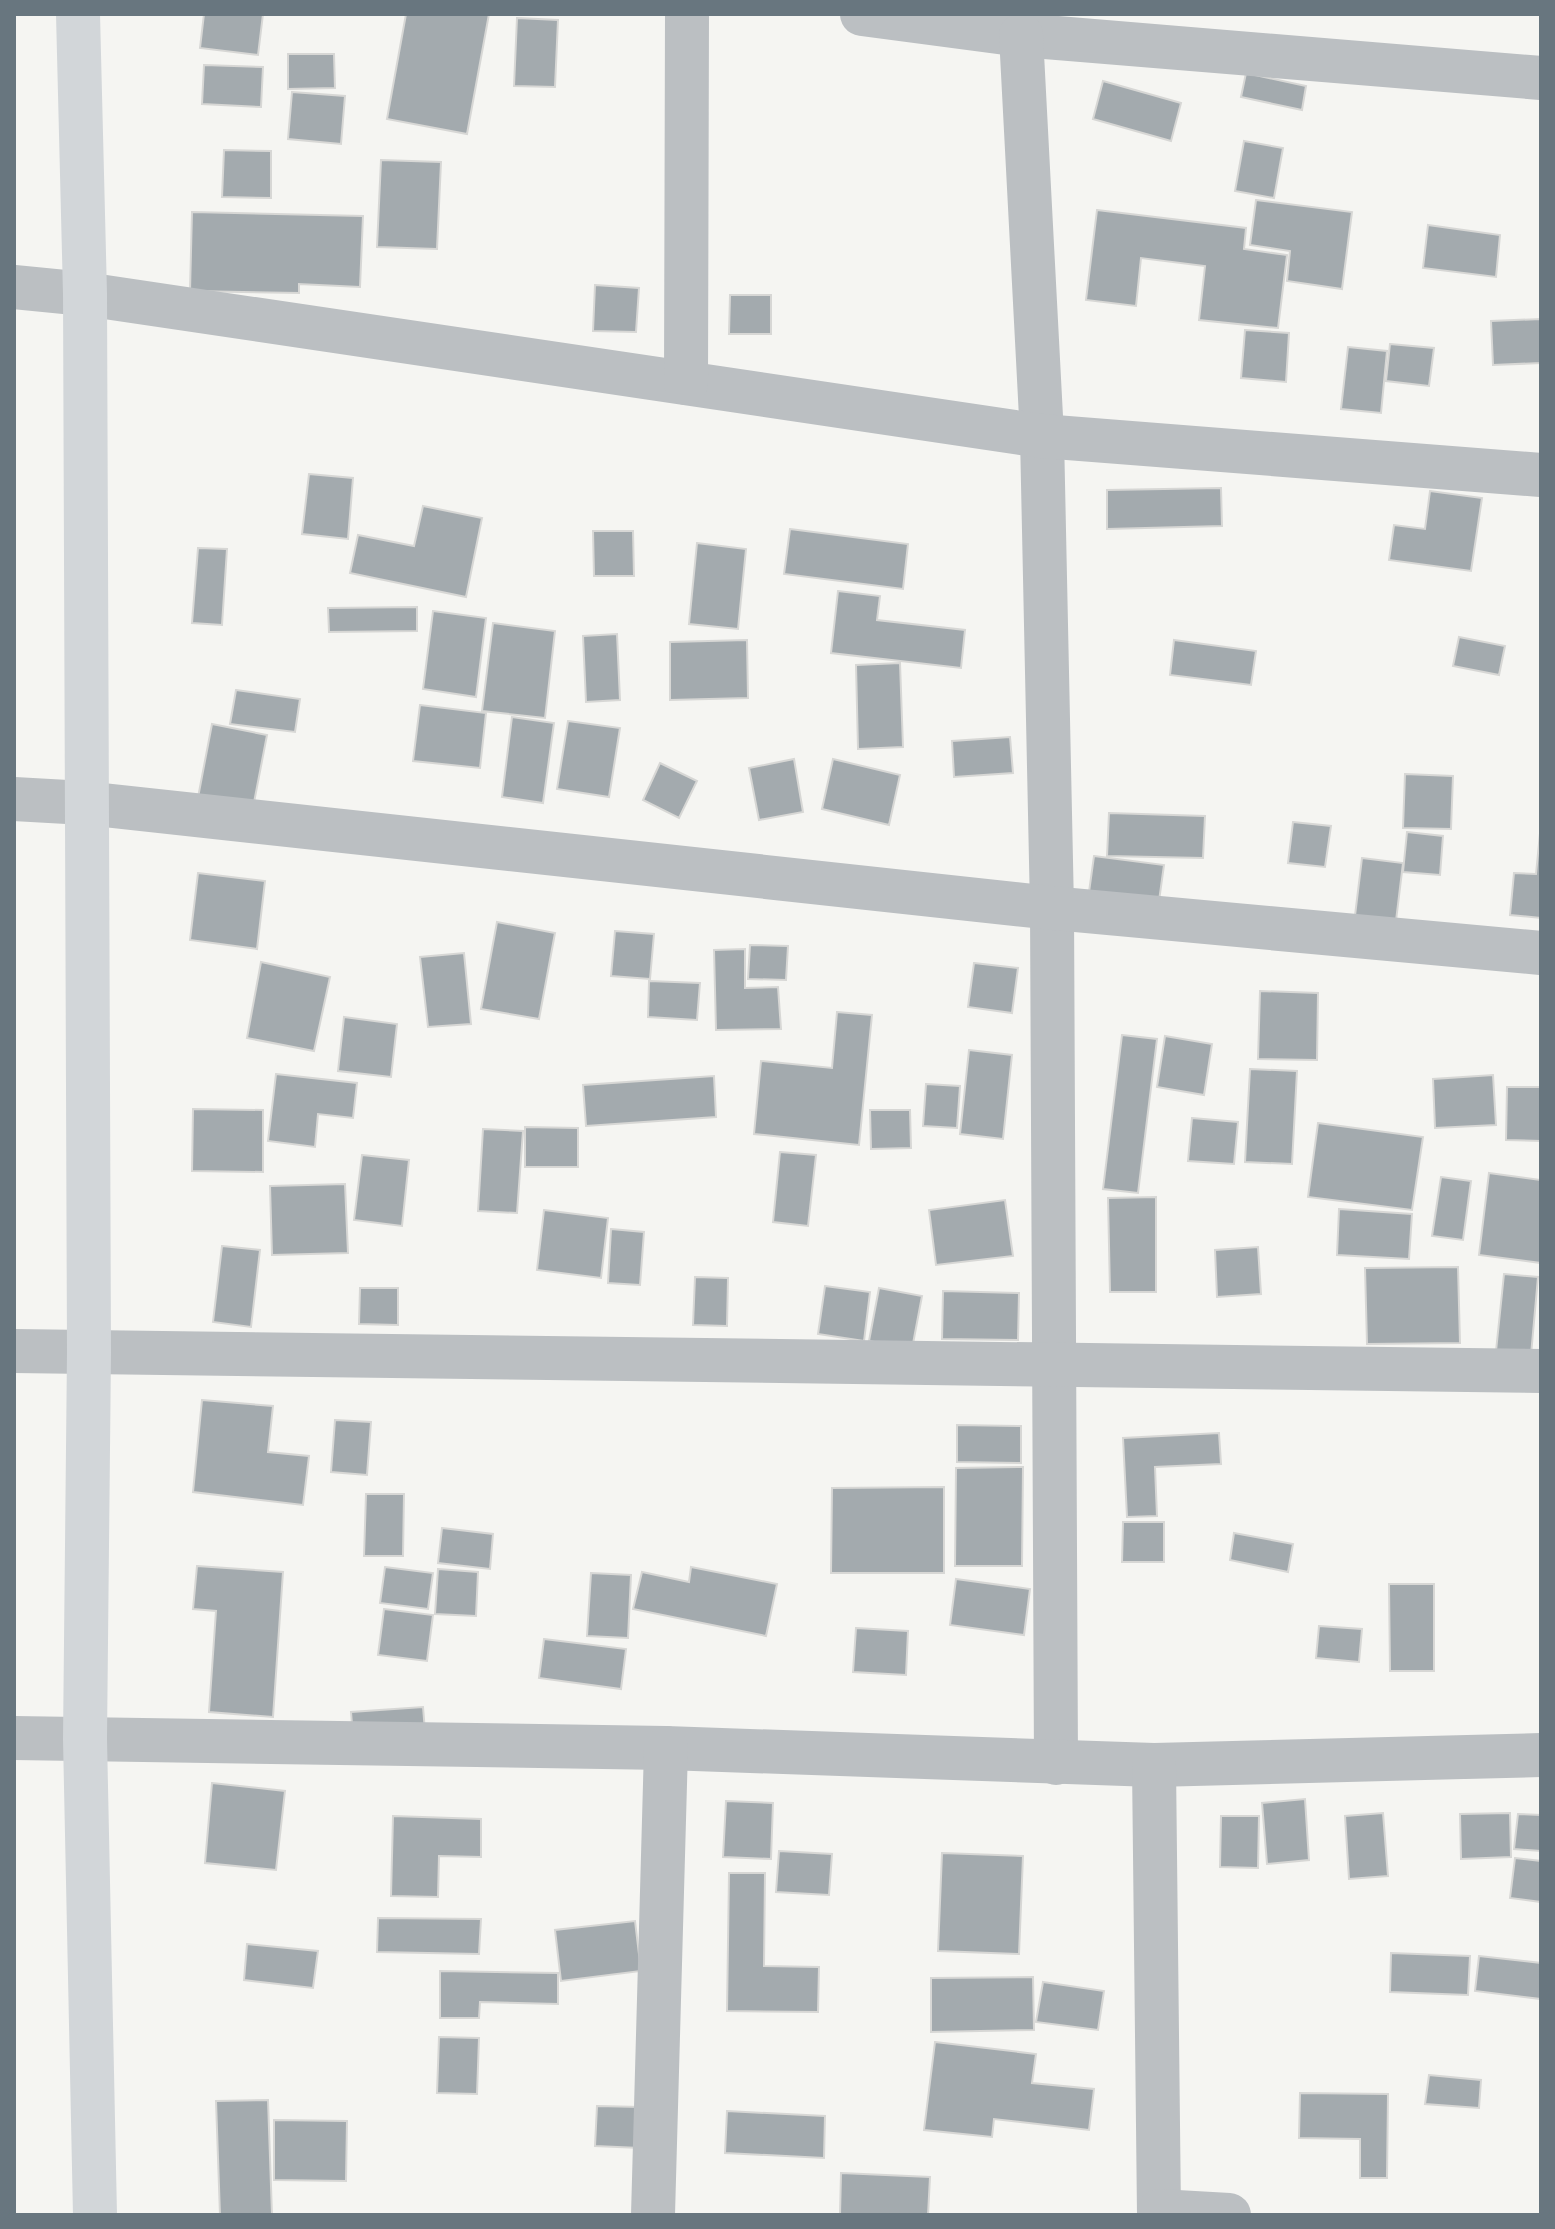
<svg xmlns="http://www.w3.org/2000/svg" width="1555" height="2229" font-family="'Work Sans',sans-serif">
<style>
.building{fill:#a3aaae;stroke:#d7d7d5;stroke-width:2}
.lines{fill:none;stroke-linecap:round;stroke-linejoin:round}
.street{stroke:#bbbfc2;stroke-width:44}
.secondary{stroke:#d2d6d9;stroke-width:44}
</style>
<rect width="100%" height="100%" fill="#f5f5f2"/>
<g class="building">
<polygon points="204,14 263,14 258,55 200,48"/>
<polygon points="406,14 489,14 467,134 387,119"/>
<polygon points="517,18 558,20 555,87 514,86"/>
<polygon points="288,54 334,54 335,88 288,89"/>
<polygon points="204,65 263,67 261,107 202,104"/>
<polygon points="1246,73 1306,86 1302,110 1241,97"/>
<polygon points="1103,81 1181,103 1171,141 1093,119"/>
<polygon points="292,92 345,96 341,144 288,139"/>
<polygon points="1244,141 1283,148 1274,198 1235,191"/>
<polygon points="224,150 271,151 271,198 222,197"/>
<polygon points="381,160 441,162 437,249 377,247"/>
<polygon points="1256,200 1352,212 1342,289 1287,281 1290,251 1250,245"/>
<polygon points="1097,210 1246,228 1244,249 1287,255 1278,328 1199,320 1205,266 1141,258 1136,306 1086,300"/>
<polygon points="192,212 363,216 360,287 299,284 299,293 190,291"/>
<polygon points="1428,225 1500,235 1496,277 1423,268"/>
<polygon points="595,285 639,288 636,332 593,331"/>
<polygon points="730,295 771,295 771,334 729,334"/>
<polygon points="1541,319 1541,363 1493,365 1491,321"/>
<polygon points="1245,330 1289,333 1286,382 1241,378"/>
<polygon points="1390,344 1434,348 1429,386 1386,381"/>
<polygon points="1348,347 1387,351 1381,413 1341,409"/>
<polygon points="309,474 353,478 348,539 302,534"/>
<polygon points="1221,488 1222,526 1107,529 1107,490"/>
<polygon points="1430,491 1482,498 1471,571 1389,560 1394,525 1425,529"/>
<polygon points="423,506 482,518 466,597 350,573 358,535 414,546"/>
<polygon points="790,529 908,544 903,589 784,574"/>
<polygon points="593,531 633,531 634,576 594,576"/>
<polygon points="697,543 746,549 738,629 689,624"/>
<polygon points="198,548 227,549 222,625 192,623"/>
<polygon points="838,591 880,596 877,620 965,630 961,668 831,653"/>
<polygon points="417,607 417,631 329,632 328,608"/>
<polygon points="433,611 486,618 476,697 423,689"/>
<polygon points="493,623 555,631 545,718 482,711"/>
<polygon points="617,634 620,700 586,702 583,636"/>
<polygon points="1459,637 1505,646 1499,675 1453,666"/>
<polygon points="747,640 748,698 670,700 670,642"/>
<polygon points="1174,640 1256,651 1251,685 1170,675"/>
<polygon points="900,663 903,747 858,749 856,665"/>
<polygon points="236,690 300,699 295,732 230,724"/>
<polygon points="420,705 486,713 480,768 413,761"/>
<polygon points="512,717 554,723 543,803 502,797"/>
<polygon points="568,721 620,728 609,797 557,789"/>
<polygon points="212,724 267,735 251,818 196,808"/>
<polygon points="1010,737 1013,773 954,777 952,741"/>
<polygon points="794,759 803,812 759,820 749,768"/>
<polygon points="833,759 900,775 889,825 822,809"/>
<polygon points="660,763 697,781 679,818 643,800"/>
<polygon points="1405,774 1453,776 1451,829 1403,828"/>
<polygon points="1109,813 1205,816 1203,858 1107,856"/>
<polygon points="1293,822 1331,826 1325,867 1288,863"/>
<polygon points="1541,823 1541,918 1510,915 1514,873 1536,874"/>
<polygon points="1407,832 1443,836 1440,875 1403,872"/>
<polygon points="1094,856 1164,865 1159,901 1089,892"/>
<polygon points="1362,858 1403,863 1395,929 1354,924"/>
<polygon points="198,873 265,881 257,949 190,940"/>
<polygon points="497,922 555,933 539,1019 481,1009"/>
<polygon points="615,931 654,934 650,979 611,976"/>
<polygon points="750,945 788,946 786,980 748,979"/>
<polygon points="745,949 745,988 778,987 781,1029 716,1030 714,950"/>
<polygon points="464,953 471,1024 428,1027 420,957"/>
<polygon points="261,962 330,977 314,1051 247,1038"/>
<polygon points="974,963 1018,968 1012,1013 968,1007"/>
<polygon points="649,981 700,983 697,1020 648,1017"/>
<polygon points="1260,991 1318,993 1317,1060 1258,1059"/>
<polygon points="837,1012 872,1015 859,1145 754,1134 761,1061 832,1068"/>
<polygon points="344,1017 397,1024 391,1077 338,1071"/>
<polygon points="1122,1035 1157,1039 1138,1193 1103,1189"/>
<polygon points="1165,1036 1212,1044 1204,1095 1157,1087"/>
<polygon points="969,1050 1012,1055 1003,1139 960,1134"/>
<polygon points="1250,1069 1297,1071 1292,1164 1245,1162"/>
<polygon points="276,1074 357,1083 353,1118 318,1114 315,1147 268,1141"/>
<polygon points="1493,1075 1496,1125 1435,1128 1433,1079"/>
<polygon points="714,1076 716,1117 586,1126 583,1085"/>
<polygon points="926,1084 960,1086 957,1128 923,1126"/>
<polygon points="1507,1087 1541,1087 1541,1141 1506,1140"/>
<polygon points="193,1109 263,1110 263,1172 192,1171"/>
<polygon points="870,1110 910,1110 911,1148 871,1149"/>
<polygon points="1192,1118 1238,1122 1234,1164 1188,1161"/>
<polygon points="1318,1123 1423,1137 1412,1210 1308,1197"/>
<polygon points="525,1127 578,1128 578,1167 525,1167"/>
<polygon points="483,1129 523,1131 517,1213 478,1211"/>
<polygon points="780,1152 816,1155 808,1226 773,1222"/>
<polygon points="362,1155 409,1160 402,1226 354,1220"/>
<polygon points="1489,1173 1541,1180 1541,1263 1479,1255"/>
<polygon points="1441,1177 1471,1181 1463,1240 1432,1236"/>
<polygon points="345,1184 348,1253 272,1255 270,1186"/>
<polygon points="1156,1197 1156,1292 1110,1292 1108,1198"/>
<polygon points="1005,1200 1013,1256 936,1265 929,1210"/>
<polygon points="1339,1209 1412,1214 1409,1259 1337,1255"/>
<polygon points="544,1210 608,1218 601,1278 537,1270"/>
<polygon points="611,1229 644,1232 640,1285 608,1283"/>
<polygon points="222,1246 260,1250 251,1327 213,1322"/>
<polygon points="1258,1247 1261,1294 1217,1297 1215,1250"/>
<polygon points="1458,1267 1460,1343 1367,1344 1365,1268"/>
<polygon points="1504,1274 1538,1277 1531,1355 1496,1351"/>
<polygon points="695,1277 728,1278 727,1326 693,1325"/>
<polygon points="825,1286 870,1292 864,1341 818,1334"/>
<polygon points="360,1288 398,1288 398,1325 359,1324"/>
<polygon points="879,1288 922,1296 912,1349 869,1341"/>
<polygon points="943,1291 1019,1293 1018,1340 942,1339"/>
<polygon points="202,1400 273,1406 268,1452 309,1456 303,1505 193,1492"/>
<polygon points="335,1420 371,1422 367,1475 331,1472"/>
<polygon points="957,1425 1021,1426 1021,1463 957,1462"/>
<polygon points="1219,1433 1221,1464 1155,1467 1157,1516 1127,1517 1123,1438"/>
<polygon points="1023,1467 1022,1566 955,1566 956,1468"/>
<polygon points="944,1487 944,1573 831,1573 832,1488"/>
<polygon points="366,1494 404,1494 403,1556 364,1556"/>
<polygon points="1123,1522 1164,1522 1164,1562 1122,1562"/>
<polygon points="442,1528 493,1534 490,1569 438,1563"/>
<polygon points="1234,1533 1293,1544 1288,1572 1230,1560"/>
<polygon points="197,1566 283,1572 273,1717 209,1712 216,1611 193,1609"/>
<polygon points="385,1567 433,1573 428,1609 380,1603"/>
<polygon points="691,1567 777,1584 766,1636 633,1609 642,1572 689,1582"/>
<polygon points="438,1569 478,1572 476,1616 435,1614"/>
<polygon points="591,1573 631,1575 628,1638 587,1636"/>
<polygon points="956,1579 1030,1589 1024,1635 950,1625"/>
<polygon points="1389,1584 1434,1584 1434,1671 1390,1671"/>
<polygon points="384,1609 433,1615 427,1661 378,1655"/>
<polygon points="1319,1626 1362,1629 1359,1662 1316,1658"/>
<polygon points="856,1628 908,1631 906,1675 853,1672"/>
<polygon points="544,1639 626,1649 621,1689 539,1678"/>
<polygon points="423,1707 426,1743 354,1749 351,1712"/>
<polygon points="212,1783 285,1791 276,1870 205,1863"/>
<polygon points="1305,1799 1309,1860 1267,1864 1262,1803"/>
<polygon points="726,1801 773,1803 771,1859 723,1857"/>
<polygon points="1383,1813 1388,1876 1349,1879 1345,1816"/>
<polygon points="1510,1813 1511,1857 1461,1859 1460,1814"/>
<polygon points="1518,1814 1541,1815 1541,1851 1514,1849"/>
<polygon points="393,1816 481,1819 481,1857 439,1856 438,1897 391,1896"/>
<polygon points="1221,1816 1259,1816 1258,1868 1220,1867"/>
<polygon points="779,1851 832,1854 829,1895 776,1892"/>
<polygon points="942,1853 1023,1856 1019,1954 938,1951"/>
<polygon points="1515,1858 1541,1861 1541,1902 1510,1898"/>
<polygon points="729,1873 765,1873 764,1966 819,1967 818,2012 727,2011"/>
<polygon points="378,1918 481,1919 479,1954 377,1952"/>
<polygon points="635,1921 641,1971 561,1981 555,1930"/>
<polygon points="247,1944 318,1951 313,1988 244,1980"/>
<polygon points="1391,1953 1470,1956 1468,1995 1390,1992"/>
<polygon points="1479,1956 1541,1963 1541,1999 1475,1991"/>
<polygon points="440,1971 558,1973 558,2004 480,2002 479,2018 440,2018"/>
<polygon points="1033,1977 1034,2030 931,2032 931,1978"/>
<polygon points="1043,1982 1104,1991 1098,2030 1036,2022"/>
<polygon points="439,2037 479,2038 477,2094 437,2093"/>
<polygon points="935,2042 1036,2054 1032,2083 1094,2089 1089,2130 994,2119 992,2137 924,2130"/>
<polygon points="1429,2075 1481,2080 1479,2108 1425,2104"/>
<polygon points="1300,2093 1388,2094 1387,2178 1360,2178 1360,2139 1299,2138"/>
<polygon points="268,2100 272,2215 220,2215 216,2101"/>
<polygon points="597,2106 641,2107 640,2148 595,2146"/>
<polygon points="727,2111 825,2116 824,2158 725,2153"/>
<polygon points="274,2120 347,2121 346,2181 274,2180"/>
<polygon points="841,2173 930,2177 928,2215 840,2215"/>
</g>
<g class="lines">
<g class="street">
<polyline points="862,14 1021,35 1541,78"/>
<polyline points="1021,35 1042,436 1052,908 1056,1763"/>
<polyline points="14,287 85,294 1042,436 1541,475"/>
<polyline points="686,383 687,14"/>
<polyline points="14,799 85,803 1052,908 1541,953"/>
<polyline points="14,1351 1541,1371"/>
<polyline points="14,1738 666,1748 1154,1765 1541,1755"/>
<polyline points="1154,1765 1159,2215"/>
<polyline points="1159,2211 1229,2215"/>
<polyline points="653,2215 666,1748"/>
</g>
<polyline class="secondary" points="78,14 85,294 89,1352 85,1739 95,2215"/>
</g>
<rect width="1555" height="2229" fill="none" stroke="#68767f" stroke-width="32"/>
</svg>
